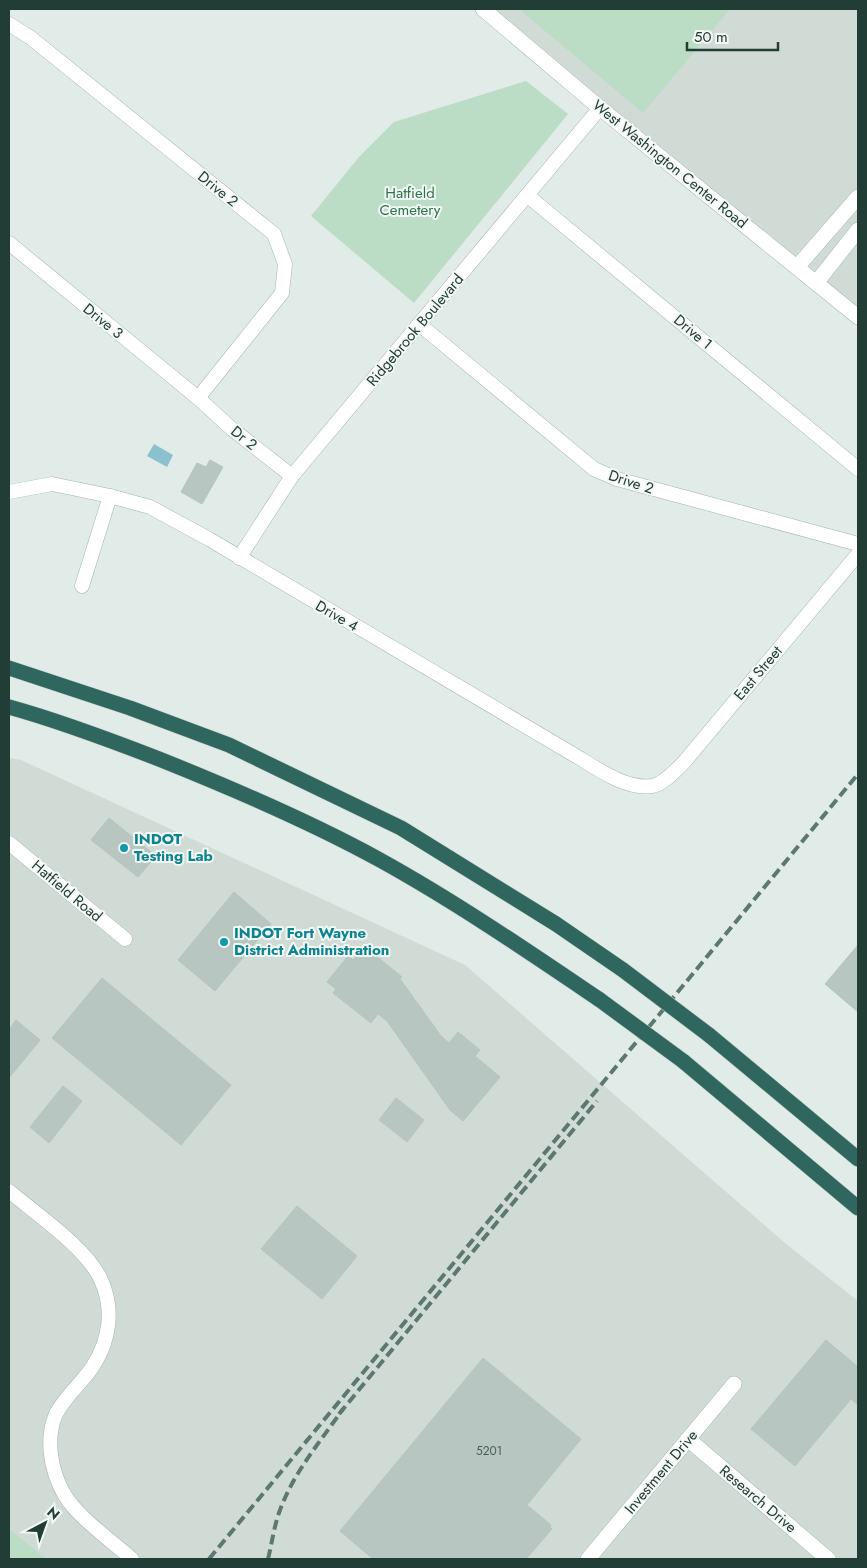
<svg xmlns="http://www.w3.org/2000/svg" width="867" height="1568" font-family="Jost,sans-serif">
<style>
.built{fill:#d0dbd6}
.green{fill:#bbdcc5}
.water{fill:#8bc1cf}
.building{fill:#b7c6c1;stroke:#b4c5bf}
.lines{fill:none;stroke-linecap:round;stroke-linejoin:round}
.street-casing{stroke:#a4b3ae;stroke-width:15}
.secondary-casing{stroke:#a0b7b0;stroke-width:16}
.highway-casing{stroke:#c1c8c7;stroke-width:16}
.street{stroke:#fff;stroke-width:14}
.secondary{stroke:#fff;stroke-width:15}
.highway{stroke:#2f675e;stroke-width:15}
.rail{stroke:#5d7771;stroke-width:4;stroke-dasharray:10 5;stroke-linecap:butt}
.highway-bridge-casing{stroke:#c1c8c7;stroke-width:16;stroke-linecap:butt}
.highway-bridge{stroke:#2f675e;stroke-width:15}
.culture-dot{fill:#0f9aa8;stroke:#f2f8f5;stroke-width:2}
.labels{text-anchor:middle;dominant-baseline:central;stroke-width:4;stroke-linejoin:round;paint-order:stroke}
.number-label{font-size:12px;fill:#475e59}
.street-label{font-size:15px;fill:#223c36;stroke:#f2f8f5}
.park-label{font-size:15px;fill:#2e714b;stroke:#f2f8f5}
.culture-label{font-size:15px;font-weight:bold;fill:#0d838f;stroke:#f2f8f5;text-anchor:start}
</style>
<rect width="100%" height="100%" fill="#e1ebe7"/>
<g class="built">
<polygon points="491,9 858,9 858,310"/>
<polygon points="9,758 21,760 465,965 785,1243 858,1301 858,1559 9,1559"/>
</g>
<g class="green">
<polygon points="519,9 730,9 643,113"/>
<polygon points="526,81 568,114 414,303 311,216 359,157 394,122"/>
<polygon points="9,1529 46,1559 9,1559"/>
</g>
<polygon class="water" points="154,444 173,455 167,467 147,456"/>
<g class="building">
<polygon points="210,460 223,467 202,504 181,492 197,463 206,467"/>
<polygon points="109,818 156,856 138,877 91,840"/>
<polygon points="234,892 271,924 215,991 178,960"/>
<polygon points="858,945 858,1012 825,984"/>
<polygon points="365,947 402,977 400,979 441,1036 449,1043 458,1032 480,1050 475,1056 500,1077 463,1121 450,1110 387,1021 378,1014 371,1023 333,993 336,989 327,982 348,956 353,960"/>
<polygon points="102,978 231,1085 181,1145 52,1038"/>
<polygon points="16,1020 40,1040 9,1078 9,1030"/>
<polygon points="63,1086 82,1101 49,1143 30,1127"/>
<polygon points="396,1098 424,1120 407,1142 379,1120"/>
<polygon points="297,1206 357,1256 322,1299 261,1249"/>
<polygon points="826,1340 858,1367 858,1405 851,1399 795,1466 751,1429"/>
<polygon points="483,1358 581,1439 527,1505 551,1525 550,1527 552,1529 526,1559 373,1559 340,1531"/>
</g>
<g class="lines">
<g class="street-casing">
<g id="street">
<polyline points="9,24 31,38 274,234 285,264 282,293 198,398"/>
<polyline points="528,196 858,469"/>
<polyline points="9,243 198,398 232,429 292,476"/>
<polyline points="419,324 594,469 617,479 858,544"/>
<path d="M9,492L52,484L110,496L150,507L209,539L571,753C594,766 624,790 652,786C664,784 677,769 685,761L858,554"/>
<polyline points="239,558 292,476 600,108"/>
<polyline points="82,586 110,496"/>
<polyline points="9,843 125,939"/>
<path d="M9,1191C35,1213 88,1249 101,1280C114,1308 110,1340 93,1366C83,1382 65,1396 56,1414C45,1439 51,1471 64,1494C77,1517 112,1541 132,1559"/>
</g>
</g>
<g class="secondary-casing">
<g id="secondary">
<polyline points="483,9 600,108 858,317"/>
<polyline points="797,267 858,197"/>
<polyline points="816,283 858,230"/>
<polyline points="688,1439 828,1559"/>
<polyline points="588,1559 734,1384"/>
</g>
</g>
<g class="highway-casing">
<g id="highway">
<polyline points="9,668 130,708 229,745 401,828 556,924 623,970"/>
<path d="M9,707C60,721 110,740 159,759C234,789 309,821 380,860C456,902 529,952 600,1000"/>
<polyline points="709,1035 858,1159"/>
<polyline points="683,1061 858,1208"/>
</g>
</g>
<use href="#street" class="street"/>
<use href="#secondary" class="secondary"/>
<use href="#highway" class="highway"/>
<g class="rail">
<polyline points="339,1414 597,1101"/>
<polyline points="209,1559 858,774"/>
<path d="M268,1559C272,1543 274,1526 280,1510C294,1472 320,1442 343,1409"/>
</g>
<g class="highway-bridge-casing">
<g id="highway-bridge">
<polyline points="623,970 709,1035"/>
<polyline points="600,1000 683,1061"/>
</g>
</g>
<use href="#highway-bridge" class="highway-bridge"/>
</g>
<g class="culture-dot">
<circle cx="124" cy="848" r="5"/>
<circle cx="224" cy="942" r="5"/>
</g>
<g class="labels">
<g class="number-label">
<text x="489" y="1451">5201</text>
</g>
<g class="street-label">
<text transform="translate(670 164) rotate(39)">West Washington Center Road</text>
<text transform="translate(218 189) rotate(39)">Drive 2</text>
<text transform="translate(103 321) rotate(39)">Drive 3</text>
<text transform="translate(415 330) rotate(-50)">Ridgebrook Boulevard</text>
<text transform="translate(693 332) rotate(40)">Drive 1</text>
<text transform="translate(244 438) rotate(39)">Dr 2</text>
<text transform="translate(631 482) rotate(18)">Drive 2</text>
<text transform="translate(337 616) rotate(30)">Drive 4</text>
<text transform="translate(758 673) rotate(-50)">East Street</text>
<text transform="translate(67 891) rotate(40)">Hatfield Road</text>
<text transform="translate(661 1472) rotate(-50)">Investment Drive</text>
<text transform="translate(758 1499) rotate(40)">Research Drive</text>
</g>
<g class="park-label">
<text x="410" y="193">Hatfield<tspan x="410" dy="17">Cemetery</tspan></text>
</g>
<g class="culture-label">
<text x="134" y="839">INDOT<tspan x="134" dy="17">Testing Lab</tspan></text>
<text x="234" y="933">INDOT Fort Wayne<tspan x="234" dy="17">District Administration</tspan></text>
</g>
</g>
<rect width="867" height="1568" fill="none" stroke="#223c36" stroke-width="20"/>
<g transform="translate(45 1523) rotate(41)" stroke="#f2f8f5" stroke-width="4" paint-order="stroke">
<path d="M0-4L9 19L0 12L-9 19Z" fill="#223c36"/>
<text y="-8" font-size="14" font-weight="bold" text-anchor="middle" fill="#223c36">N</text>
</g>
<path d="M687 42v8h91v-8" fill="none" stroke="#223c36" stroke-width="2.5"/>
<text x="694" y="42" font-size="15" fill="#223c36" stroke="#f2f8f5" stroke-width="4" paint-order="stroke">50 m</text>
</svg>
